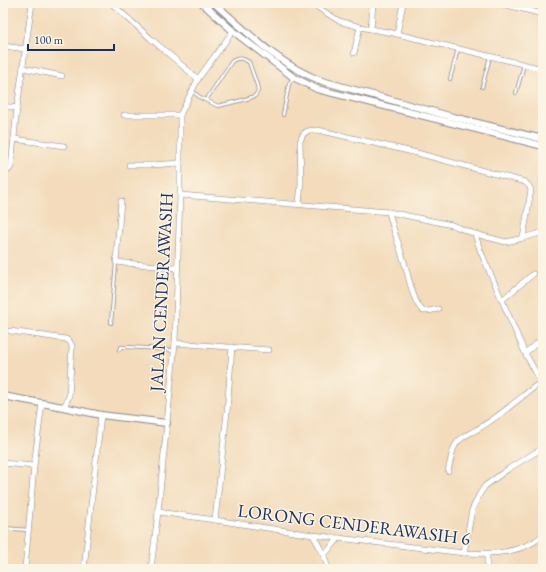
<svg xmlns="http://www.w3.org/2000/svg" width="546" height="572" font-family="'EB Garamond',serif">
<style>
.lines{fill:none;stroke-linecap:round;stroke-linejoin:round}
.service-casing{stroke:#87858c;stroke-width:4}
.minor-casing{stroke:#87858c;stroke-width:6}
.tertiary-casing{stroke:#87858c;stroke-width:8}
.service{stroke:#fff;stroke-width:2.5}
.minor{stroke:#fff;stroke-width:5}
.tertiary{stroke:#fff;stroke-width:6}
.labels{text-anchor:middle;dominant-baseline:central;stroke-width:3;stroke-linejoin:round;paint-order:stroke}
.street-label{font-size:18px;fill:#1b2f5e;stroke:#fcf5e5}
</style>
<rect width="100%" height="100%" fill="#fcf5e5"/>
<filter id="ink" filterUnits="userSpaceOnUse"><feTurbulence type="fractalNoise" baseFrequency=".025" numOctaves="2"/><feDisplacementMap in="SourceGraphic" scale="8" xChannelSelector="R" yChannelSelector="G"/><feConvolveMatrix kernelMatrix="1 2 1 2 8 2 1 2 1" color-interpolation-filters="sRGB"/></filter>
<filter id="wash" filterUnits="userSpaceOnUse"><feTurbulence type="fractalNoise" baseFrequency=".012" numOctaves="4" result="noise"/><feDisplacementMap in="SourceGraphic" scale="16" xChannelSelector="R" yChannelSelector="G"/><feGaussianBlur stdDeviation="0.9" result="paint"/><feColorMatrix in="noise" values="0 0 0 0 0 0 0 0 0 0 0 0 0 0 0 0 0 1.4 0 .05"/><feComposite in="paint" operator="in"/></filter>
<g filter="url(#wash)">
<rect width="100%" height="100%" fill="#f3dbbb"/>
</g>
<g filter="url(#ink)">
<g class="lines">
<g class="service-casing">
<g id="service">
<polyline points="450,79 458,49"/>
<polyline points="482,87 490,57"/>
<path d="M192,91L201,98L218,106L243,100L255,96L258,91L257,85L249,62C242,58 239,57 232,61L206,100"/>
<polyline points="516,93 524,65"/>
<polyline points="283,115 289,84 293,78"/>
<polyline points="111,323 116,263"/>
<polyline points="119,350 121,347 126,347 163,349 174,351"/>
<polyline points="3,528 28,530"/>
</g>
</g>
<g class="minor-casing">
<g id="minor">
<polyline points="111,3 150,38 198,79"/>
<polyline points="311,3 339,21 360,27 393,33 543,69"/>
<polyline points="498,3 543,14"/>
<polyline points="371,29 373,3"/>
<polyline points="397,34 403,3"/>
<polyline points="3,46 25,49"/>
<polyline points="354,53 360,27"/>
<polyline points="23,68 62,76"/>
<polyline points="3,106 17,108"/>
<polyline points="124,115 180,115"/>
<polyline points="14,139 64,146"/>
<polyline points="129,165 152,165 180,163"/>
<path d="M3,172C7,172 9,170 11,167L17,108L32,3"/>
<polyline points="180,195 389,212 452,225 475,234 506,242 523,238 543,232"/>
<polyline points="121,201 116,262 177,268"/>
<path d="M299,204L301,183L300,142C303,131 307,130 318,130L417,153L525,182L529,186L531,190L523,238"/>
<path d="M389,212C393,230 400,247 405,265C409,278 413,302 423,311H428L438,309"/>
<polyline points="475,234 480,250 525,353 543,385"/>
<polyline points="502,300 533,274"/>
<polyline points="10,331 66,339 70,342 72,346 69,396 66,403 63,407"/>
<polyline points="175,343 269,350"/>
<polyline points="525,353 543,338"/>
<polyline points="3,463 34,466"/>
<path d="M448,471C450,464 452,449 456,444C460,437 469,434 476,430C500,417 519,398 541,382"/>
<path d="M158,512L215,520L313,535L464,553C486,554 510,554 530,544C535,542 539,538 543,535"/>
<polyline points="215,520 227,412 232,347"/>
<polyline points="313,535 324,555 328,569"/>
<polyline points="464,553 472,510 479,495 485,486 508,469 543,448"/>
<polyline points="487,554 487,569"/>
<polyline points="324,555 339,538"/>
<polyline points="25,569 34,466 42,403"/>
<polyline points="84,569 101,415"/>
<polyline points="151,569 158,512 175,343 180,195 180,115 198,79 233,31"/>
</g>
</g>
<g class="tertiary-casing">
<g id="tertiary">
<polyline points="202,3 233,31 293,77 317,89 543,146"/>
<path d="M214,3C247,32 280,66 322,81L453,117L543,139"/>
<polyline points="3,396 63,407 101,415 167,423"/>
</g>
</g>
<use href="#service" class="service"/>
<use href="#minor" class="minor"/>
<use href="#tertiary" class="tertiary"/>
</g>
</g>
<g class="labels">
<g class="street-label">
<text transform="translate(161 292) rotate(-87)">JALAN CENDERAWASIH</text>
<text transform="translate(354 524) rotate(7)">LORONG CENDERAWASIH 6</text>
</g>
</g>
<rect width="546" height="572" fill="none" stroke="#fcf5e5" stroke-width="16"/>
<path d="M28 44v6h86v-6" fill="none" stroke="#1b2f5e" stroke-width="2"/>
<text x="34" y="44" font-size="12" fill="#1b2f5e" stroke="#fcf5e5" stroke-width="3" paint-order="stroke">100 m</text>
</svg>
